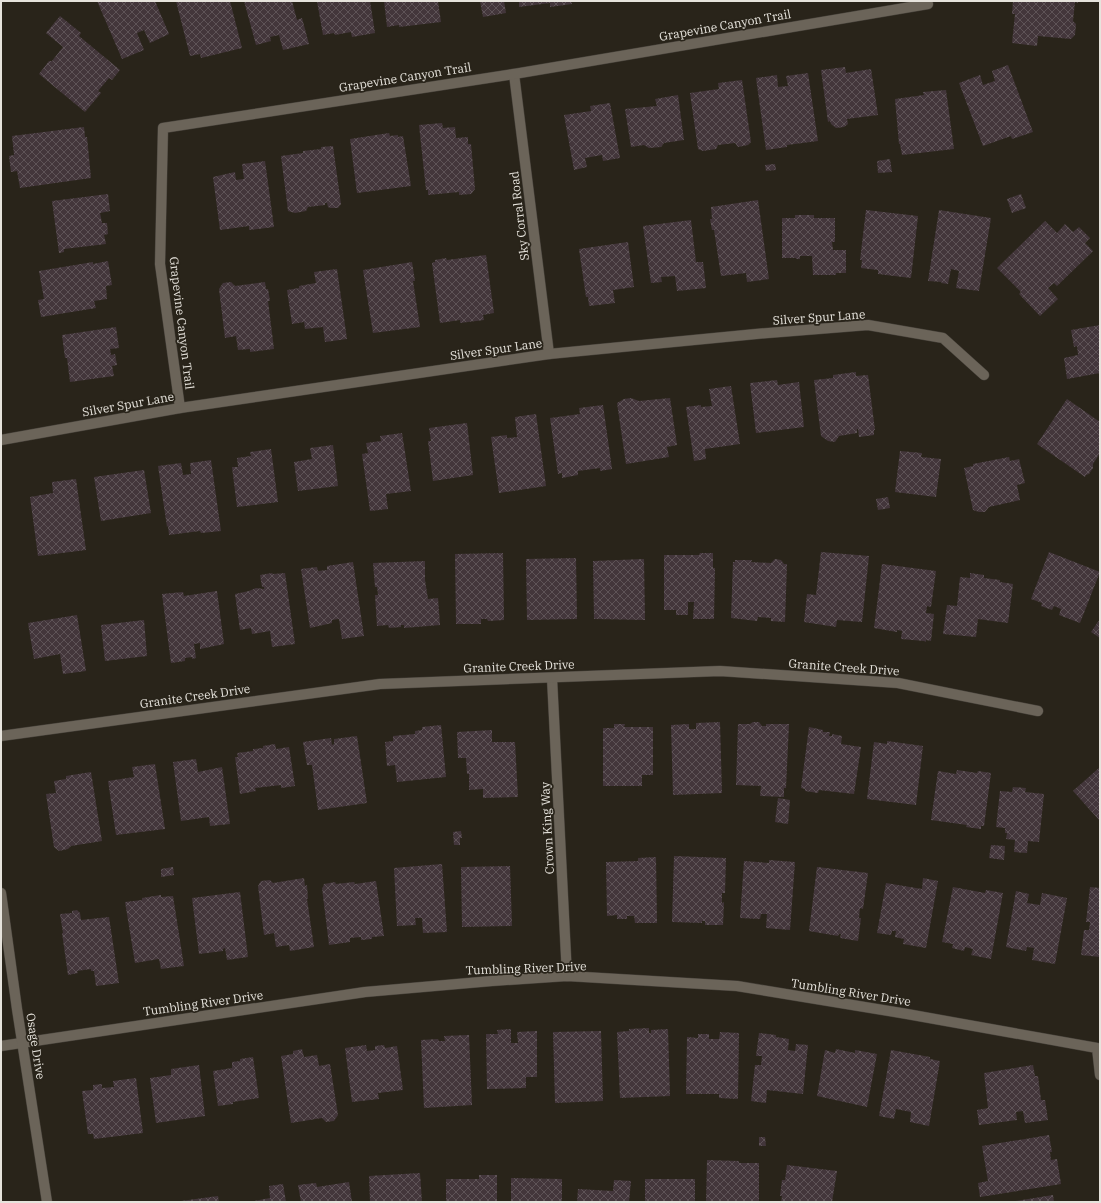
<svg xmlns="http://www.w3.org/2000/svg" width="1101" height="1203" font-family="'IBM Plex Serif',serif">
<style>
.building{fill:url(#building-cross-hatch)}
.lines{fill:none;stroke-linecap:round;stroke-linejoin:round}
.minor-casing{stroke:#454039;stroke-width:11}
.tertiary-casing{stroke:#454039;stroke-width:11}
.minor{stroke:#6b6459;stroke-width:10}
.tertiary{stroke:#6b6459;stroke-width:10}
.labels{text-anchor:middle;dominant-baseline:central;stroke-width:3.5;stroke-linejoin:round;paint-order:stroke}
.street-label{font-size:12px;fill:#e6e3dc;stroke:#29241a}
</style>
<defs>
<pattern id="building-cross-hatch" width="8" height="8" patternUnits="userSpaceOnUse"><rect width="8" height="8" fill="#43363b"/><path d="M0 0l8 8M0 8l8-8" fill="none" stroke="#5e5357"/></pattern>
</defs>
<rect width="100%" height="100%" fill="#29241a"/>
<g class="building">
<polygon points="97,1 155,1 169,34 150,43 144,30 137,33 144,50 122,59"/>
<polygon points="176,1 230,1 242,48 201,58 200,54 190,56"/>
<polygon points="244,1 292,1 297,20 302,18 309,44 283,50 279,35 270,37 271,41 256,45"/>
<polygon points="317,1 370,1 375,33 352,37 351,32 335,35 334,33 323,35"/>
<polygon points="384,1 438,1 441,22 399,27 399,25 387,27"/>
<polygon points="480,1 504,1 506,13 483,17"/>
<polygon points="519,1 571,1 572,4 550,7 550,3 519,7"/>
<polygon points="1013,1 1078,1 1078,3 1075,2 1073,21 1076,24 1075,35 1071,39 1038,36 1037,46 1012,43 1015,14 1012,14"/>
<polygon points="60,16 81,33 79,36 120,70 112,80 109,78 98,91 101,93 85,112 39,74 49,61 52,61 63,47 46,33"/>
<polygon points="1008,65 1033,132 1012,139 1011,136 983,146 959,83 980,75 983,85 995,81 992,71"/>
<polygon points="845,67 846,73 871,69 878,115 847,119 848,124 844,127 836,128 831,124 830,121 828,122 821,70"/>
<polygon points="808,73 818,141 787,145 787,147 766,150 756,78 777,75 778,87 788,86 786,76"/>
<polygon points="742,80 751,142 748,145 738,147 735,143 718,145 716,149 703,151 698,149 690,93 719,89 718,83"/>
<polygon points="946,90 954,149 902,155 900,144 899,144 895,99 924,95 923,92"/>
<polygon points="678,95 684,140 664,143 661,147 649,148 644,145 631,147 625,109 657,106 655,99"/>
<polygon points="610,103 620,158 603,161 602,155 585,158 587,167 574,170 564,115 591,111 590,106"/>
<polygon points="442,123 443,128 455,127 456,138 468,137 468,144 471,144 475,189 471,194 459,195 459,192 428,195 428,190 426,190 419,125"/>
<polygon points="84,127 85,137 87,137 91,178 20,188 17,171 11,172 9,156 14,155 12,136"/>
<polygon points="389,133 390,136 398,135 398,137 403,136 411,186 357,193 350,139"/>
<polygon points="333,146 341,204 338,208 330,208 328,207 327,203 325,203 325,205 308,207 306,211 295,213 288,211 281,156 303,153 303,151 321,149 321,147"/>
<polygon points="890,159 892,172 878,173 877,161"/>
<polygon points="265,161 274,227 249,230 249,226 220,230 213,177 235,172 236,180 244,179 242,164"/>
<polygon points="775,164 776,170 766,171 765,165"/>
<polygon points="108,194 110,211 100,213 102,223 107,223 108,234 104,235 106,244 64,249 64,252 59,253 52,201"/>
<polygon points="1021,194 1026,208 1012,213 1007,199"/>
<polygon points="758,200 769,279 747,282 746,273 721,276 714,230 712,230 710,219 712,219 711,207"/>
<polygon points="866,210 918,216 911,278 878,274 878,270 861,268 862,260 860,260"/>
<polygon points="939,210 991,218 979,291 956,288 959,271 951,269 948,284 941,283 942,282 928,281"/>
<polygon points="795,215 814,215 814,218 835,218 835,242 832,242 833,250 846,250 846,273 836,273 836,275 813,275 812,256 800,256 800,259 796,259 796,258 782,258 782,218 795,218"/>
<polygon points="691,220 696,262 703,262 706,288 677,291 675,276 661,277 662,282 651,283 643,226"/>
<polygon points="1045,221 1057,233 1065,224 1073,232 1079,227 1090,238 1085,243 1093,251 1057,286 1054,283 1048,288 1058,299 1040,316 1019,294 1021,292 997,268"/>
<polygon points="628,242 634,287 613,290 615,303 589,306 588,297 586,297 579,249"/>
<polygon points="486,255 494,313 483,315 484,320 460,323 460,320 440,323 432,263 435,262 435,260 446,258 447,260"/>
<polygon points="108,261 112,285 106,286 107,299 94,301 96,308 41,317 38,300 44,299 39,271 93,262 93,264"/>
<polygon points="412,262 415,281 413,281 420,327 373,333 363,270"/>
<polygon points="337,269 347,339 325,342 323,327 305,329 304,322 292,324 287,290 299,288 299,286 316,283 314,272"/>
<polygon points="231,282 235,286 265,282 266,289 268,289 270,301 268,301 274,349 250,352 250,349 238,350 236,336 225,338 219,289 223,283"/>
<polygon points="1100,325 1100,373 1067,379 1064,358 1078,355 1077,346 1074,347 1071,330"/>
<polygon points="116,327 119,348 110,349 111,355 115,354 117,365 112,366 114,376 70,382 67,358 65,358 62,335"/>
<polygon points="856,372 856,376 868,375 875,430 874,430 874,435 859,437 858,429 857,429 857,433 839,436 835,442 828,441 821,436 814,380 833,378 833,375"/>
<polygon points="777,380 778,385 799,382 804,427 756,433 750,383"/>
<polygon points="731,386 740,444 705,449 706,459 694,461 686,407 701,405 701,407 712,406 709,389"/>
<polygon points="631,398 639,401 670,398 677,445 667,447 669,457 626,464 617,403 624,399"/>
<polygon points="1067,399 1100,422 1100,453 1093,464 1093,468 1089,474 1086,475 1085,477 1037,444"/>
<polygon points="603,405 612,469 600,471 600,468 578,471 578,475 562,478 562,473 558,474 550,418 580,414 579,408"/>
<polygon points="536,414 546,486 499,493 491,437 507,435 507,438 517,437 515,417"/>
<polygon points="467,423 473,475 433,481 428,441 431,441 429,428"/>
<polygon points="402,433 411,491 386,494 388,509 370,511 362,454 368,453 366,443 381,441 380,436"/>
<polygon points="333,445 338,486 298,491 294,462 312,459 310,448"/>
<polygon points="271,449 278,502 237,507 232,467 238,467 237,458 251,456 250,452"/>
<polygon points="900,451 922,453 921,457 941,459 936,497 895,492"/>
<polygon points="1009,457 1010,461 1019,459 1025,483 1017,485 1020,500 989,507 985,512 979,512 973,510 964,468 973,466 973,464"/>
<polygon points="211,460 221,531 201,533 200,531 169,535 168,526 167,527 158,466 181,463 183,475 191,474 190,463"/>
<polygon points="144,470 151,513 101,521 94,477"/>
<polygon points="76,479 86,550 38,556 30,497 53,493 52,482"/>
<polygon points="888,497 890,508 878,510 876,499"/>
<polygon points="821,552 869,556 862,622 837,620 836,627 804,622 807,594 816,595"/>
<polygon points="1049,552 1100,572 1080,623 1059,615 1061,609 1054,606 1052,610 1041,606 1042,603 1031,599"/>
<polygon points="503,553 504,620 488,621 487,619 481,619 481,624 456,624 455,554"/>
<polygon points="700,553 713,553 713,568 715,568 714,619 693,619 694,602 688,602 688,615 676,615 676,610 664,610 664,555 699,555"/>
<polygon points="576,558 577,619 527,620 526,559"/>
<polygon points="644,559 645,620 594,619 593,561"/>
<polygon points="775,559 781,560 784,564 787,564 785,622 771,621 771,618 758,617 757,621 731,618 733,562 735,562 735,560 752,560 751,562 771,563"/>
<polygon points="425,561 425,580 428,599 438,598 440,625 404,628 404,625 401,625 401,627 389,628 388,625 377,626 375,595 378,595 377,587 375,587 373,563"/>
<polygon points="353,562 364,636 342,639 339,619 332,620 332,623 310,628 301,569 317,567 318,571 327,570 327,566"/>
<polygon points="882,564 936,571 931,607 927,606 926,613 934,614 931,641 926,640 926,642 924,641 901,639 902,631 897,630 897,632 874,628"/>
<polygon points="272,573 273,574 285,573 295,644 272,647 270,631 252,634 251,628 240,630 235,594 249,591 256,588 264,589 264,587 262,587 260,575"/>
<polygon points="970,573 984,575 984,578 1000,580 1000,582 1013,584 1008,623 978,619 976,637 943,634 947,605 957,606 960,577 970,578"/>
<polygon points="217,591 224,644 200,649 200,643 194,644 196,658 192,659 192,657 185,658 185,661 171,663 162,594 183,592 184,596"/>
<polygon points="77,615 86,671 63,674 60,654 34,659 28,623"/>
<polygon points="1100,619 1100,638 1091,632"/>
<polygon points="144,620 147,656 105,661 101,625"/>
<polygon points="720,722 722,793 673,795 671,725 689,724 689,729 696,729 696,723"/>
<polygon points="753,722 759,722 762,726 766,726 766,724 789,724 786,788 784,788 784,797 760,796 761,786 736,785 738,724 750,724"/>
<polygon points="614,724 625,724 624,727 653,727 653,775 642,775 642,786 603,786 603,728 614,728"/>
<polygon points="441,725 446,777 397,782 395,765 387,766 385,742 393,741 393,736 415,734 415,731 422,730 422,727"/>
<polygon points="809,727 823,730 823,732 830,732 829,736 832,736 832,734 842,736 841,744 861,747 854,794 819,790 818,793 805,791 805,789 801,788"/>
<polygon points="492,730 492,742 515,742 518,797 483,798 483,789 469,790 469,774 467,774 466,758 458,758 457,732"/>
<polygon points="357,736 367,803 318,810 312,765 307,765 303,742 331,738 332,745 334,744 334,739"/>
<polygon points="887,741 923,746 916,805 867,799 874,742 887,744"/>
<polygon points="275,744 276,749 289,747 295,786 281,788 281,785 255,788 256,791 240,794 235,757 238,757 237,753 253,751 253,749 263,748 263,746"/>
<polygon points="196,759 198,772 222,767 230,824 210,826 209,817 181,821 173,762"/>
<polygon points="155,764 165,829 116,835 108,781 134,777 132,767"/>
<polygon points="1100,767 1100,821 1073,791"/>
<polygon points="957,770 977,773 978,771 991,773 984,826 981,826 981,829 966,827 967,825 931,820 938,771 956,774"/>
<polygon points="91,772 102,841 71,846 68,849 59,851 54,847 46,794 56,793 54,781 66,779 66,776"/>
<polygon points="1013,787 1026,788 1025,792 1044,794 1039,842 1028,841 1027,853 1014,852 1015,840 1006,839 1007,833 1005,833 1005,828 996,827 1000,791 1012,792"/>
<polygon points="778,798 790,800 788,824 775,822"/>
<polygon points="461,831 462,838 460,838 460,845 454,845 453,832"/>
<polygon points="991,845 1005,846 1004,860 989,858"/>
<polygon points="674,856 726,858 725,893 722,893 722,903 724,902 723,925 705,925 705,921 702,921 702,923 672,922"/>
<polygon points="656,857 657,923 635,923 634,916 627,916 627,919 617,919 617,915 607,916 606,862 638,861 638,858"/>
<polygon points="769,860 795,862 790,930 766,928 767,914 761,914 760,919 740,918 744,861 769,863"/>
<polygon points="442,864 447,932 423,933 422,918 415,918 416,925 397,926 394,868"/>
<polygon points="510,866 512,926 462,927 461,867"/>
<polygon points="173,867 174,875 161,877 161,869"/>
<polygon points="817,867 868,873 863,909 860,908 859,918 861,918 858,941 840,938 841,934 839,934 838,936 809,931"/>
<polygon points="304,878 305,886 307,885 308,899 307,899 314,947 290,951 289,945 276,947 274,933 264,935 258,886 261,881 270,880 273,883"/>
<polygon points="923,878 938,881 926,948 903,944 904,939 895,937 896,931 892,931 891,935 877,933 886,883 922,889"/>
<polygon points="376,881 384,936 372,937 372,939 361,940 361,937 350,938 350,942 329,945 322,888 323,887 324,884 335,882 336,884 354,882 355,884"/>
<polygon points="953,887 985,893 986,890 1003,893 991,959 971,955 973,949 965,947 964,951 952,948 953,944 942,942"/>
<polygon points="1090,887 1100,888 1100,957 1081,955 1084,930 1089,930 1090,922 1086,922"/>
<polygon points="1016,891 1029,894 1027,903 1040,905 1042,893 1067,898 1055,964 1032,960 1034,948 1027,947 1026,951 1006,947"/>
<polygon points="240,892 248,957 227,960 225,948 223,949 223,951 199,954 192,898"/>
<polygon points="161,895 161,897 173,896 184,966 161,969 159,959 135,963 125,902 142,900 142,898"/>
<polygon points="77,910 80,913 81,920 109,917 119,983 96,986 94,971 91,971 91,969 77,971 78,973 68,975 62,933 63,933 60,914 72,913 72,911"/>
<polygon points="649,1028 649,1033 651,1033 651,1030 668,1029 670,1096 620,1098 617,1032 629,1031 629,1029"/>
<polygon points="511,1029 511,1043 518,1043 517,1032 537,1031 537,1077 526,1077 526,1088 487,1089 486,1034 498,1034 497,1030"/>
<polygon points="601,1031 603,1101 555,1103 553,1032"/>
<polygon points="720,1032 739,1033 738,1099 719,1098 719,1094 686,1094 687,1037 698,1038 698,1034 709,1034 709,1039 719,1039"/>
<polygon points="759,1033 776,1035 776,1037 789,1039 788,1050 795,1051 796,1044 808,1045 803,1094 767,1090 766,1103 751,1101 755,1065 761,1065 762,1056 756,1056"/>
<polygon points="469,1035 472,1105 424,1108 421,1040 438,1039 439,1041 445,1041 444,1036"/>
<polygon points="366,1045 367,1051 375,1050 375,1046 384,1045 385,1048 397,1046 403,1090 378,1093 379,1099 352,1102 345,1048"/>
<polygon points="302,1049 304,1057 317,1055 319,1066 330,1064 338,1115 334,1121 326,1122 322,1118 291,1123 281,1056 293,1054 293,1051"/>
<polygon points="836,1049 855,1053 855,1050 877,1054 867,1107 817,1096 825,1050 835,1053"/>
<polygon points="891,1050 930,1057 930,1059 940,1061 929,1126 910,1122 911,1112 896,1109 894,1119 879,1116"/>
<polygon points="253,1057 259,1098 233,1102 233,1104 218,1106 213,1071 232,1068 232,1062 240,1061 240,1059"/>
<polygon points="199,1065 205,1116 156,1123 150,1078 171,1075 171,1069"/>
<polygon points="1033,1065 1035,1076 1038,1076 1041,1100 1045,1100 1048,1120 1025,1123 1023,1111 1016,1112 1017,1120 979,1125 977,1110 988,1108 984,1073"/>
<polygon points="136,1078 143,1133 94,1139 93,1134 88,1134 82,1091 93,1090 93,1085 102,1084 102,1088 114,1087 113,1081"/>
<polygon points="1049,1135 1052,1152 1050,1152 1051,1160 1057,1159 1061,1184 980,1197 978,1183 988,1181 982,1146"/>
<polygon points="759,1137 765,1137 766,1146 759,1146"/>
<polygon points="707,1160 739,1161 739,1163 759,1163 759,1202 706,1202"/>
<polygon points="787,1165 837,1171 832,1202 781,1202 782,1196 780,1196 782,1180 785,1180"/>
<polygon points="420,1173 422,1202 370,1202 369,1176"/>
<polygon points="479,1175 497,1175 497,1202 446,1202 446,1179 479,1179"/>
<polygon points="511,1178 562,1179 562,1202 511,1202"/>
<rect x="645" y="1179" width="50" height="23"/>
<polygon points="614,1180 631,1181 629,1202 577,1202 578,1189 613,1191"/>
<polygon points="349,1182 352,1202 301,1202 298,1185 316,1183 317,1187"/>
<polygon points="283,1184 286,1202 249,1202 270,1198 269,1186"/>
<polygon points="1053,1195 1054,1202 1016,1202 1016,1201"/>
<polygon points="218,1196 219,1202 181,1202 181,1201"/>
</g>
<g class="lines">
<g class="minor-casing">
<g id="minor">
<polyline points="514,74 549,354"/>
<polyline points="180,408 160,264 163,128 514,74 928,4"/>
<polyline points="1,440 180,408 549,354 756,334 868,325 943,338 984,375"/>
<polyline points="552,678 567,976"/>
<polyline points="1,736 380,684 720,671 898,683 1038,711"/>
<polyline points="1,1046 365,992 492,981 567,976 737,986 907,1014 1097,1048 1100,1075"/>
</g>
</g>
<g class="tertiary-casing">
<polyline id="tertiary" points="1,893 17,1009 47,1202"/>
</g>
<use href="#minor" class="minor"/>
<use href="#tertiary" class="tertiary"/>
</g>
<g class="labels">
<g class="street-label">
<text transform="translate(725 25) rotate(-10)">Grapevine Canyon Trail</text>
<text transform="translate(405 77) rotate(-9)">Grapevine Canyon Trail</text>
<text transform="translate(519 216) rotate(-97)">Sky Corral Road</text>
<text transform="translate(819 317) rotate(-4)">Silver Spur Lane</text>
<text transform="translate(182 323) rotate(83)">Grapevine Canyon Trail</text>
<text transform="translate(496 349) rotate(-8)">Silver Spur Lane</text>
<text transform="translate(128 404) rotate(-10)">Silver Spur Lane</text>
<text transform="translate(519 666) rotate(-2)">Granite Creek Drive</text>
<text transform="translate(844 667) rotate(4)">Granite Creek Drive</text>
<text transform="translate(195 696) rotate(-8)">Granite Creek Drive</text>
<text transform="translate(547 828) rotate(-93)">Crown King Way</text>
<text transform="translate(526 968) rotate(-2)">Tumbling River Drive</text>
<text transform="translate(851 992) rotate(9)">Tumbling River Drive</text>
<text transform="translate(203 1003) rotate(-8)">Tumbling River Drive</text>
<text transform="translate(36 1046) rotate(81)">Osage Drive</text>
</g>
</g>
<rect width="1101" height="1203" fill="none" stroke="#e6e3dc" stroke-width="4"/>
</svg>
